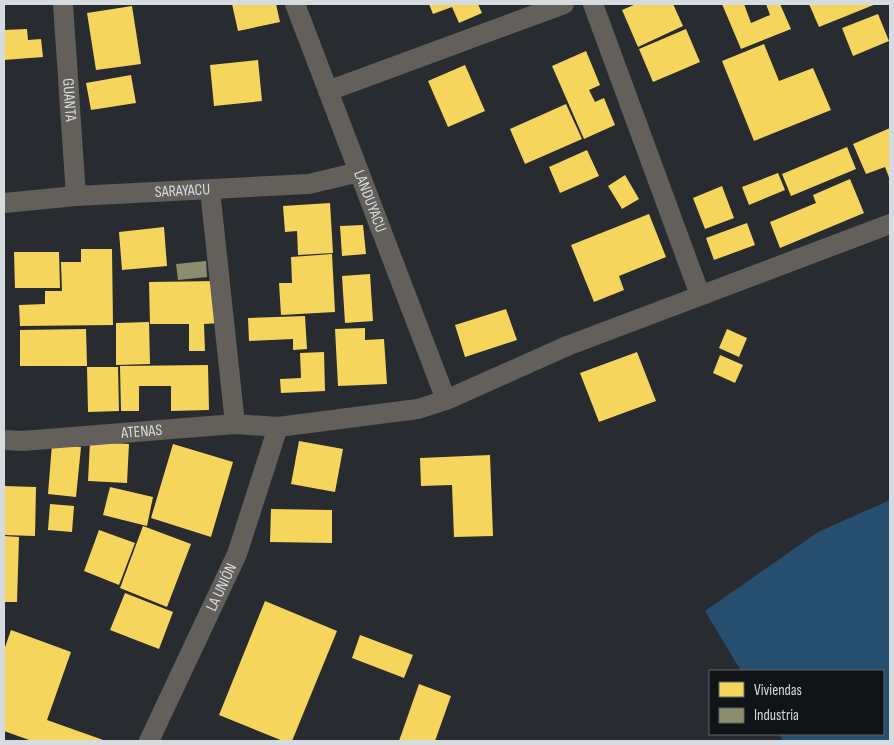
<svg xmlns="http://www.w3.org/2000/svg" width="894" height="745" font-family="'Sofia Sans Condensed',sans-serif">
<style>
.green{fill:#264e6e}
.homes{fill:#f6d55c}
.industry{fill:#8c8c6e}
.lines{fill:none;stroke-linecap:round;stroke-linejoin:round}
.minor{stroke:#635f5a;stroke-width:20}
.labels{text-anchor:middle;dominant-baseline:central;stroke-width:5;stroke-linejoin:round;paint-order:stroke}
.street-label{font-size:16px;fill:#d6dbe0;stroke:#111417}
</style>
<rect width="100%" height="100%" fill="#282c30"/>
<polygon class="green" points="890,500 890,741 783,741 779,734 883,734 883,671 741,671 705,611 818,532"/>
<g class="homes">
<polygon points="232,4 276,4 280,22 238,31"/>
<polygon points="429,4 478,4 482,13 459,23 452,7 433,14"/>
<polygon points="636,4 673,4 683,26 638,47 622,10"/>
<polygon points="722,4 744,4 751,23 770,15 766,4 780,4 791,29 741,49"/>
<polygon points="809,4 876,4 819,27"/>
<polygon points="132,6 141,64 96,70 87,13"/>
<polygon points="878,14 889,41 853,56 842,28"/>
<polygon points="27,29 28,40 41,39 43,57 4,60 4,30"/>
<polygon points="686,29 700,62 653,82 639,49"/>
<polygon points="764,44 779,81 813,68 831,110 754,141 722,61"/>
<polygon points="586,51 600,85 589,90 595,102 604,98 615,125 584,139 552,66"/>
<polygon points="258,60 262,101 214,106 210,65"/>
<polygon points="465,65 485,111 448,127 428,81"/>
<polygon points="131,75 136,103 91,110 86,83"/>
<polygon points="566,104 582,139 525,164 510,129"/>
<polygon points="890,128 890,180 885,167 866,174 853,144"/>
<polygon points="847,147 856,169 791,196 782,174"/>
<polygon points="587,150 599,176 560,193 549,167"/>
<polygon points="778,173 785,190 749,205 742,187"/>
<polygon points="625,175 639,199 622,209 608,186"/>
<polygon points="850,179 864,213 780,248 770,222 816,203 813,195"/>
<polygon points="722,186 734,218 705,229 693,198"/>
<polygon points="330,203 333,253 298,255 297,231 285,232 283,206"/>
<polygon points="649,214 666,257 619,276 624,290 594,302 571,245"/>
<polygon points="747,223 755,245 714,260 706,238"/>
<polygon points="363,225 366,254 342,256 340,226"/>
<polygon points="164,227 167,266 122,270 119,232"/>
<polygon points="81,249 112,249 113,325 20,326 19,305 45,304 45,291 62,291 61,262 81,262"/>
<polygon points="14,252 59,252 60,288 15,288"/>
<polygon points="332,254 335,312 281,315 279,283 292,283 291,257"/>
<polygon points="370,274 373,321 345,323 342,276"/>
<polygon points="219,281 220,323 204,324 205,351 189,351 189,324 150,324 149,282"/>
<polygon points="506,309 517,340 465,357 455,325"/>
<polygon points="305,316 307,349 293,350 293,339 249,341 248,318"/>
<polygon points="149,322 150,364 116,365 116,323"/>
<polygon points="365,328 365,340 384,339 387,384 338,386 335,329"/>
<polygon points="86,329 87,366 20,366 20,330"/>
<polygon points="727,329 747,338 739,357 719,348"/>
<polygon points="324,352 325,391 281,393 280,379 301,378 300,353"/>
<polygon points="637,352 656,401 599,422 580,373"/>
<polygon points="720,355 743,365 735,383 713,373"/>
<polygon points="208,365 209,410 171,411 171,386 139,386 139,411 121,411 120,366"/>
<polygon points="87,367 118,367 119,411 88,412"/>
<polygon points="299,441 343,449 335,492 291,484"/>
<polygon points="90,442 129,444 127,483 88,481"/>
<polygon points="52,444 81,447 76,497 48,494"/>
<polygon points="173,444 233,462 211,537 151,518"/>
<polygon points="490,455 493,536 454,537 452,485 421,486 420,458"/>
<polygon points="4,486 36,487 35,536 4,535"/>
<polygon points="110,487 153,497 147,526 103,515"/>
<polygon points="50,504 74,506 72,532 48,530"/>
<polygon points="271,509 332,510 332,543 270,542"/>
<polygon points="143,526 191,544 167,607 120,588"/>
<polygon points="99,530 135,543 119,585 84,571"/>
<polygon points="4,536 19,537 17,602 4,602"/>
<polygon points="125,593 173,612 159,649 110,630"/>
<polygon points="265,601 337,631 292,741 283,741 219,715"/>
<polygon points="11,630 71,652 47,720 106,741 32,741 4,731 4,650"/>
<polygon points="360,635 413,655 404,678 352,658"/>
<polygon points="419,684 451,696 435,741 399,741"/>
</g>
<polygon class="industry" points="206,261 207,277 178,280 176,264"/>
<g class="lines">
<g class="minor">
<path id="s1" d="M63,4L76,196"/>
<path id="s2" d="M295,4L446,400"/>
<polyline points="593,4 700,295"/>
<polyline points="328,91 564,4"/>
<polyline points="210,190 235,424"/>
<path id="s3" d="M4,203L76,196L309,184L359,172"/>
<path id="s4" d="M4,440L22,441L235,424L278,427L418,409L446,400L567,346L890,224"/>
<path id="s5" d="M149,741L237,554L278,427"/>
</g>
</g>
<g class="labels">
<g class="street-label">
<text stroke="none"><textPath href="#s1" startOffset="96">GUANTA</textPath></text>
<text stroke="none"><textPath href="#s3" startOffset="179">SARAYACU</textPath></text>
<text stroke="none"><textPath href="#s2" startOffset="211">LANDUYACU</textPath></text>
<text stroke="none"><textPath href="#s4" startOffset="138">ATENAS</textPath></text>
<text stroke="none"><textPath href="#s5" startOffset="170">LA UNIÓN</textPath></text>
</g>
</g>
<rect width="894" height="745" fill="none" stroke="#d6dbe0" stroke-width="10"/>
<rect x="709" y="670" width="175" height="65" fill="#111417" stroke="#606467"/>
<rect x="719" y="682" width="25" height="15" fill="#f6d55c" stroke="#606467"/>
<text x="754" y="695" font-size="15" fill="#d6dbe0">Viviendas</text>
<rect x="719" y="708" width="25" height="15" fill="#8c8c6e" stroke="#606467"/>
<text x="754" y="720" font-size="15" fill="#d6dbe0">Industria</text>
</svg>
